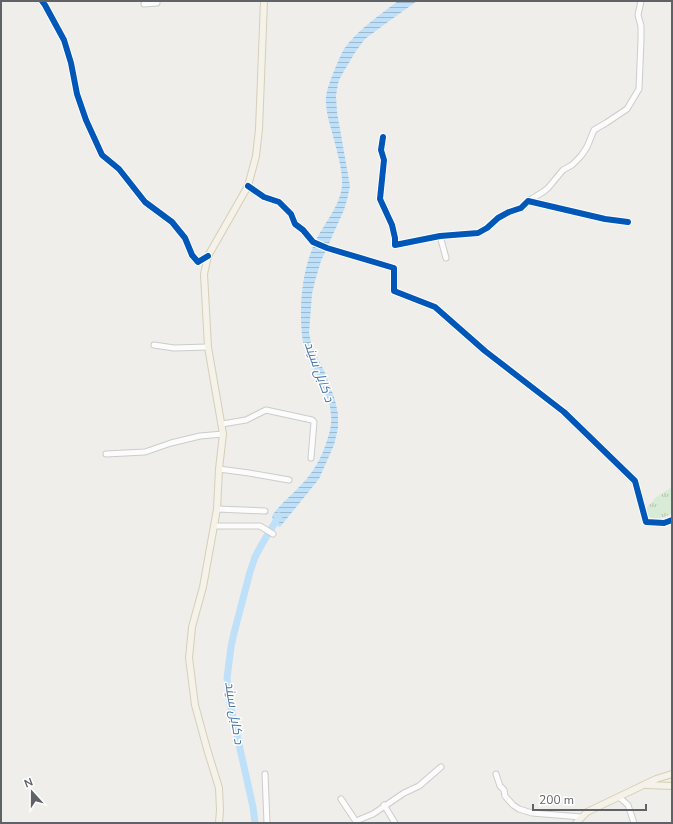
<svg xmlns="http://www.w3.org/2000/svg" width="673" height="824" font-family="'Nunito Sans',Cairo,sans-serif">
<style>
.grass{fill:url(#grass-tufts)}
.water{fill:url(#water-rules)}
.lines{fill:none;stroke-linecap:round;stroke-linejoin:round}
.river{stroke:#bfe0f9;stroke-width:7}
.minor-casing{stroke:#cbcccc;stroke-width:7}
.major-casing{stroke:#d7ceb8;stroke-width:8}
.minor{stroke:#fdfcfc;stroke-width:5}
.major{stroke:#f4f2e9;stroke-width:6}
.cycleway-casing{stroke:#fff;stroke-width:8}
.cycleway{stroke:#0057b8;stroke-width:6}
.labels{text-anchor:middle;dominant-baseline:central;stroke-width:3;stroke-linejoin:round;paint-order:stroke}
.water-label{font-size:13px;font-style:italic;fill:#4174aa;stroke:#fff}
</style>
<defs>
<pattern id="grass-tufts" width="24" height="20" patternUnits="userSpaceOnUse"><rect width="24" height="20" fill="#d8ebd6"/><path d="M3 7l-1-3M5 7V3M7 7l1-3M15 17l-1-3M17 17v-4M19 17l1-3" fill="none" stroke="#b2c2b1"/></pattern>
<pattern id="water-rules" width="6" height="5" patternUnits="userSpaceOnUse"><rect width="6" height="5" fill="#bfe0f9"/><path d="M0 2.5h6" fill="none" stroke="#9eb9cd"/></pattern>
</defs>
<rect width="100%" height="100%" fill="#efeeea"/>
<path class="grass" d="M672,487V513C664,518 654,522 647,515V507L653,501L655,498Z"/>
<path class="water" d="M398,1H417L381,27L365,39L356,51L344,71L339,80L337,89L336,96L337,112L350,186L347,200L344,210L321,261L315,281L312,294L309,333L312,347L326,375L335,400L338,414V428L334,445L319,479L280,527L274,524L272,516C280,504 291,496 301,485C316,470 325,451 330,430C338,394 306,369 302,336C299,303 302,268 317,238C325,223 337,209 341,192C345,176 337,152 333,136C330,124 325,110 326,97C327,88 331,79 334,71C337,64 340,56 344,49C358,29 379,16 398,1Z"/>
<g class="lines">
<polyline class="river" points="255,823 253,807 230,704 227,678 231,647 234,633 250,572 255,557 262,544 279,516"/>
<g class="minor-casing">
<g id="minor">
<polyline points="42,1 45,5 64,40 71,63 77,94 86,120 102,155 119,169 145,202 172,222 185,238 192,255 198,262 208,256"/>
<polyline points="144,4 157,3 157,1"/>
<polyline points="383,137 381,150 384,160 380,199 392,225 395,238 395,245 440,236 478,233 487,228 498,218 509,212 521,208 528,201 605,219 628,222"/>
<polyline points="248,186 264,197 279,202 291,214 295,224 303,230 313,242 327,248 394,268 394,291 435,307 485,351 564,412 635,481 646,522 664,523 672,520"/>
<polyline points="528,201 543,192 548,188 563,170 572,165 581,156 587,147 594,130 606,123 627,109 639,89 641,39 641,26 638,15 641,1"/>
<polyline points="440,236 446,258"/>
<polyline points="154,345 174,348 208,347"/>
<polyline points="222,424 246,420 266,410 312,420 314,422 311,458"/>
<polyline points="106,454 145,452 171,443 200,436 223,434"/>
<polyline points="219,469 249,473 289,480"/>
<polyline points="217,509 265,511"/>
<polyline points="214,526 260,526 273,534"/>
<polyline points="265,774 267,823"/>
<polyline points="496,774 500,786 504,790 505,796 513,805 519,809 532,813 581,817"/>
<polyline points="619,797 628,805 634,823"/>
<polyline points="341,799 357,823"/>
<polyline points="384,805 395,823"/>
<polyline points="356,821 373,814 404,793 419,786 441,767"/>
</g>
</g>
<g class="major-casing">
<g id="major">
<polyline points="647,785 672,786"/>
<polyline points="219,823 220,810 219,788 207,749 195,705 189,658 192,627 203,587 217,509 219,469 223,434 208,347 204,274 208,256 248,186 256,156 259,129 264,1"/>
<polyline points="576,823 587,812 656,779 672,774"/>
</g>
</g>
<use href="#minor" class="minor"/>
<use href="#major" class="major"/>
<g class="cycleway-casing">
<g id="cycleway">
<polyline points="42,1 45,5 64,40 71,63 77,94 86,120 102,155 119,169 145,202 172,222 185,238 192,255 198,262 208,256"/>
<polyline points="383,137 381,150 384,160 380,199 392,225 395,238 395,245 440,236 478,233 487,228 498,218 509,212 521,208 528,201 605,219 628,222"/>
<polyline points="248,186 264,197 279,202 291,214 295,224 303,230 313,242 327,248 394,268 394,291 435,307 485,351 564,412 635,481 646,522 664,523 672,520"/>
</g>
</g>
<use href="#cycleway" class="cycleway"/>
</g>
<g class="labels">
<g class="water-label">
<text transform="translate(319 372) rotate(70)">د کابل سيند</text>
<text transform="translate(234 713) rotate(81)">د کابل سيند</text>
</g>
</g>
<rect width="673" height="824" fill="none" stroke="#5f6368" stroke-width="4"/>
<g transform="translate(32 792) rotate(339)" stroke="#ffffff" stroke-width="3" paint-order="stroke">
<path d="M0-3L7 15L0 10L-7 15Z" fill="#5f6368"/>
<text y="-6" font-size="11" font-weight="bold" text-anchor="middle" fill="#5f6368">N</text>
</g>
<path d="M533 804v6h113v-6" fill="none" stroke="#5f6368" stroke-width="2"/>
<text x="539" y="804" font-size="12" fill="#5f6368" stroke="#ffffff" stroke-width="3" paint-order="stroke">200 m</text>
</svg>
